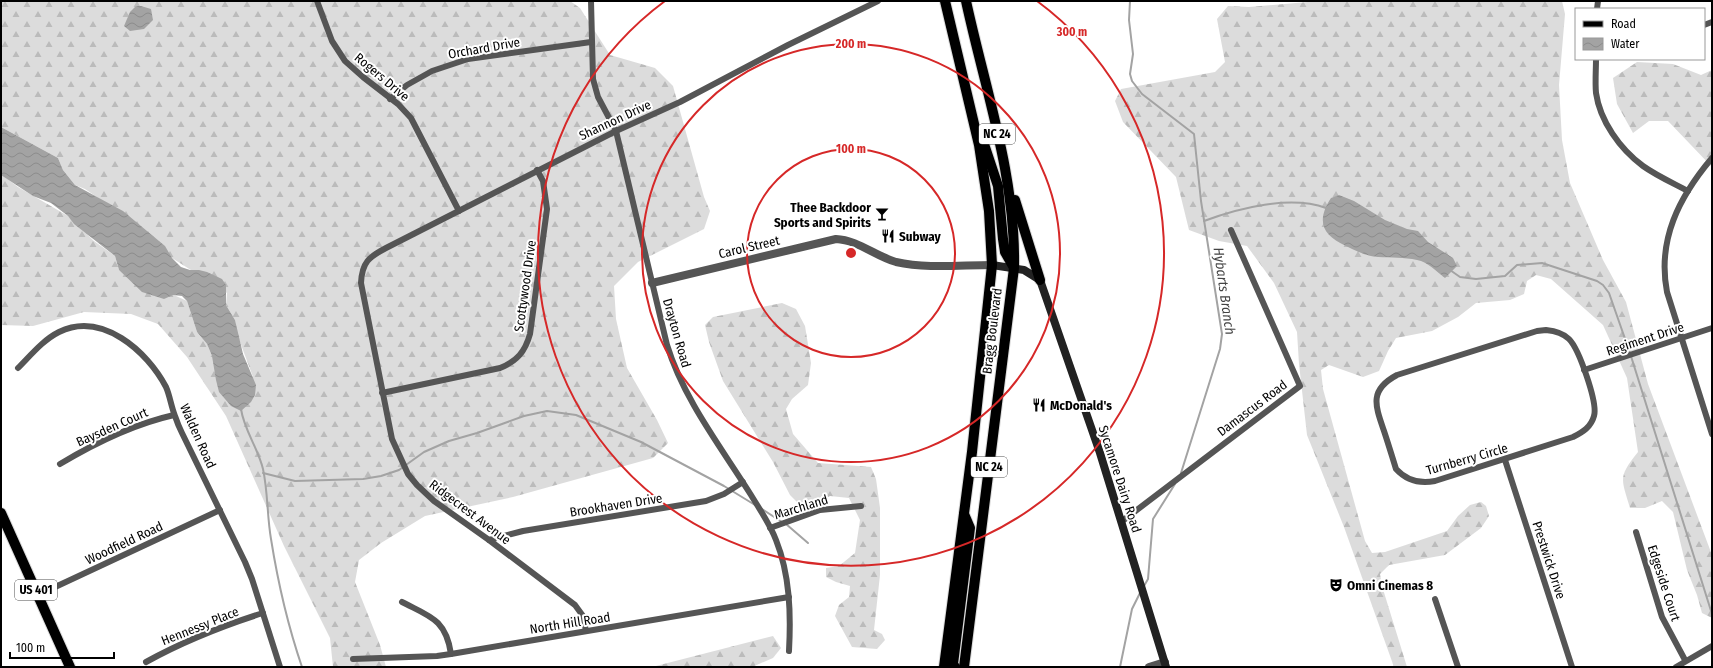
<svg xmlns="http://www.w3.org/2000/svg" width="1713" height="668" font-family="'Fira Sans Condensed',sans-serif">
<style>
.forest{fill:url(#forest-firs)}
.water{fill:url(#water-waves)}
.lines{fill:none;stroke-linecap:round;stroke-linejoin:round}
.stream{stroke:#a3a3a3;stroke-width:2}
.primary-casing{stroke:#dbdbdb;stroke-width:12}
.minor{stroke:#555;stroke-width:6}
.tertiary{stroke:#555;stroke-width:8}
.secondary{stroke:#222;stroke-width:8}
.primary{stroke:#000;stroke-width:10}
.ring{fill:none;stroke:#d62828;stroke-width:2}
.labels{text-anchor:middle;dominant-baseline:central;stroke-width:4;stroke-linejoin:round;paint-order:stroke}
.shield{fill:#fff;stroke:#4c4c4c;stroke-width:1}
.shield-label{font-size:12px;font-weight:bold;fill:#000}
.street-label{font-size:13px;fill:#000;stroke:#fff}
.poi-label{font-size:13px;font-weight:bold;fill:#000;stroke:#fff;text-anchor:start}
.water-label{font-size:14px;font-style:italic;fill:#444;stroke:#fff}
.centre{fill:#d62828;stroke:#fff;stroke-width:2}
.ring-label{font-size:12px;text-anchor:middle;font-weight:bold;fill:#d62828;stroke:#fff;stroke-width:4;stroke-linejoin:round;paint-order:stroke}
</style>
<defs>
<pattern id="forest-firs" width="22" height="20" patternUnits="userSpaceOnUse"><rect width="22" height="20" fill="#dcdcdc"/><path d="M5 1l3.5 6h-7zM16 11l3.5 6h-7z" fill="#bbb"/></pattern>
<pattern id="water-waves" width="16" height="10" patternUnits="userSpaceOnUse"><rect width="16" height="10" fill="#a3a3a3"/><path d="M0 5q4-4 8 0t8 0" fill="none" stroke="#8b8b8b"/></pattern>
</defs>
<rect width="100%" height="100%" fill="#fff"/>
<g class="forest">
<polygon points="1,1 570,1 580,8 610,55 655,68 673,86 704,197 710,211 704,229 638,262 614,286 616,319 627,368 657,420 668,443 653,458 513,497 425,516 381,543 359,560 355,582 380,645 386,667 333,667 330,638 284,546 226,416 187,357 158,324 131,314 84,312 33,326 1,325 1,174 18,187 68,216 94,241 115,256 119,270 187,301 197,332 207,344 212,356 253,377 237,334 235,320 226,305 227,293 172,258 137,224 85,189 75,185 63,170 58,158 1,127"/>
<path d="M1319,1H1562L1565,14L1559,85L1562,140L1570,183L1603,260L1626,302L1648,384L1712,555V618L1702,613L1697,595L1687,570L1673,512L1662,501L1645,508H1630C1621,478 1618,477 1638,452L1627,378L1603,325L1551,279L1536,275L1527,281L1524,294L1510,300L1476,303L1458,317L1432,331L1396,338L1388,351L1379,371L1363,377L1329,365L1321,370L1323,389L1365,541L1372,553L1385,552L1447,531L1458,516L1470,505L1481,502L1486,506L1489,516L1481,528L1445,555L1389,565L1380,574L1382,586L1407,667H1394L1344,527L1307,435L1299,364L1297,332L1274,283L1247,246L1219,241L1189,230L1176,177L1123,122L1115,101L1121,89L1215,72L1225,62L1217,19L1228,6L1249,7Z"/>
<polygon points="1637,62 1673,64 1701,75 1712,70 1712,167 1668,121 1649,121 1633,133 1617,104 1613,78"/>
<polygon points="782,303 796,309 805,326 811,363 808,385 792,399 786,409 793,434 818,463 871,467 876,479 880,508 880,575 874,630 882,634 885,640 877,649 852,647 835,616 839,605 849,597 850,586 836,582 826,577 826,568 839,566 855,553 860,520 849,498 830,496 817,503 800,505 790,495 773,462 723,381 709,342 705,325 713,317"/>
<polygon points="773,636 781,648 773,658 752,667 652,667"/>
</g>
<g class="water">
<polygon points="136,6 141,6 151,9 153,20 144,29 130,31 124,26 130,12"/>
<polygon points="1,127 58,158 63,170 75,185 123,211 165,246 172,258 181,267 190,270 199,270 207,272 222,279 226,285 226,305 235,320 243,354 256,385 255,395 251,402 241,411 231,406 219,392 216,380 212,356 207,344 197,332 187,301 182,296 173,295 164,299 142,292 119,270 115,256 74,224 68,216 51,203 33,196 1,175"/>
<path d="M1339,195L1354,201L1385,220L1407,229L1418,231L1428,242L1453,258L1457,266L1445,278C1437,272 1428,262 1417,260C1404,257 1391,258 1378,257C1366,256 1356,251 1346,246C1322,235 1316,221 1331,198Z"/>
</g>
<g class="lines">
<g class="stream">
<polyline points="1130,1 1129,20 1133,54 1130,74 1132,81 1142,94 1194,134 1201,201 1222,334 1220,349 1181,473"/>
<path d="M1204,221C1239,208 1290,195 1326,208"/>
<polyline points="1450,270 1460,277 1476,279 1505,276 1517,265 1542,263 1597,281 1603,285 1609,293 1630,353 1712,614"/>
<path d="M241,409C244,430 258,448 263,469C268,492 267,516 271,539C278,583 288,626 302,667"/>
<polyline points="263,473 295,481 363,479 381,476 399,470 424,452 449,441 477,433 524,416 547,411 576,415 641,442 724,486 755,505"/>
<polyline points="762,509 782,522"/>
<polyline points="786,524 808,543"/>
<polyline points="1144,586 1148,579 1153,519 1175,484"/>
<polyline points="1120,667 1132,609 1140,593"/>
</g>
<g class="primary-casing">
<g id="primary">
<polyline points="983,141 998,186 1003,239 1005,252 1013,266"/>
<polyline points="1015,200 1040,280"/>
<polyline points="1,513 70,667"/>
<polyline points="944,667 972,452 992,265 989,211 979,145 945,1"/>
<polyline points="955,667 953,664 970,528 964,514"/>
<path d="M964,667L1014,268C1016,177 985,89 966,1"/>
</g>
</g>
<g class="minor">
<polyline points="317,1 332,41 345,61 363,77 398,104 411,118 459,211"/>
<path d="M591,1L593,79L598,97L616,131L667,345C684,400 721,447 751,495C760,510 770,524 776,540C790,575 791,614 789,651"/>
<polyline points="1597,9 1598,1"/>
<polyline points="1704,25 1712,22"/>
<path d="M1596,59C1596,70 1595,82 1596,93C1600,121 1620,149 1643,166C1657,176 1673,183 1688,191"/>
<polyline points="390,99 407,85 432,71 468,59 591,42"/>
<path d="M1712,158C1679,197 1657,240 1667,292L1712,434"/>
<path d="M1546,330C1555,331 1563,333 1569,339C1579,349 1598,403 1594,416C1591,427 1583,432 1573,437L1435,481C1420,484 1407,481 1396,469C1392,456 1388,443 1384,431C1375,405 1369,390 1397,375L1537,331Z"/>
<path d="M18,368C31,355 43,340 59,332C102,311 147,351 166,387C170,396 171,406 175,416C177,422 179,427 182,433L245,562L252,579L280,667"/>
<polyline points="1584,370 1712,328"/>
<path d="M382,393L500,368C517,361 525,352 530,334L547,209L543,181L537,170"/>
<polyline points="1505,460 1572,667"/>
<path d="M60,464C95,443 134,424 174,415"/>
<polyline points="1121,522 1300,386 1231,230"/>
<polyline points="770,528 820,510 861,506"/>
<polyline points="1636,532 1662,617 1685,660"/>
<polyline points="489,540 523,531 706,501 724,494 743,482"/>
<polyline points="38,595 220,510"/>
<polyline points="1435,599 1458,667"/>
<path d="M402,602C429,616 446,619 451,654"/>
<path d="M586,631L583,616L575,605L489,540L434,501L417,485L408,474L392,439L361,283C362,262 369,257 386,248L616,131L680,102L788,45L878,1"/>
<polyline points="353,659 437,656 451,654 789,597"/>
<path d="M146,662C184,641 222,626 263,613"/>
<polyline points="1676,667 1712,646"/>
</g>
<g class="tertiary">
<path d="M652,283L836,239C858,240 875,256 896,262C927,269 960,265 992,265"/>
<polyline points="1149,667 1165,662"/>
</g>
<polyline class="secondary" points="992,265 1024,270 1040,280 1100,453 1166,667"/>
<use href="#primary" class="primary"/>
</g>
<g class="ring">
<circle cx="851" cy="253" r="104"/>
<circle cx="851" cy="253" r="209"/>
<path d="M1037 1A313 313 0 1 1 665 1"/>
</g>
<defs>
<g id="bar-bare" transform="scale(1.08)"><path d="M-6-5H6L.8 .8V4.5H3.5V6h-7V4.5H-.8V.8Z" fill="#000" stroke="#fff" stroke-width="2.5" paint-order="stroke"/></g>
<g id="restaurant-bare" transform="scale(1.08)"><path d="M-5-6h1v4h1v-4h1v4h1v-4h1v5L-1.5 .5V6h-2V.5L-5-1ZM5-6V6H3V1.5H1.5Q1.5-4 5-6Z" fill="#000" stroke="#fff" stroke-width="2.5" paint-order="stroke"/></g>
<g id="theatre-bare" transform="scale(1.08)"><path d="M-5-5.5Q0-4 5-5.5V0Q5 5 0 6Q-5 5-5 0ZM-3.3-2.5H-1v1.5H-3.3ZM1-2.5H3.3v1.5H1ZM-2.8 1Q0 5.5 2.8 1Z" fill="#000" stroke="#fff" stroke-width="2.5" paint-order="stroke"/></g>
</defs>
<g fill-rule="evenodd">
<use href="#bar-bare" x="882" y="214"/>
<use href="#restaurant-bare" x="888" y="236"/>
<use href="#restaurant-bare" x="1039" y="405"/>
<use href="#theatre-bare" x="1336" y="585"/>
</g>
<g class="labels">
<g class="shield">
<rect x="979" y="124" width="36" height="20" rx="3"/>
<rect x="971" y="457" width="36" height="20" rx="3"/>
<rect x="15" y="580" width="42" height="20" rx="3"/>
</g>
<g class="shield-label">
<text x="997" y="134">NC 24</text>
<text x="989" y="467">NC 24</text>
<text x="36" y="590">US 401</text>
</g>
<g class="street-label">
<text transform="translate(484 48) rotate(-10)">Orchard Drive</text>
<text transform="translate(382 77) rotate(40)">Rogers Drive</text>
<text transform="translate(615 120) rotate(-25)">Shannon Drive</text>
<text transform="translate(749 247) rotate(-13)">Carol Street</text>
<text transform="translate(525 286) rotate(-82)">Scottywood Drive</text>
<text transform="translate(992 331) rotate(-83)">Bragg Boulevard</text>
<text transform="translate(677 333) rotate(74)">Drayton Road</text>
<text transform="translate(1645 339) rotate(-18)">Regiment Drive</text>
<text transform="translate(1252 408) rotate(-37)">Damascus Road</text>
<text transform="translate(112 427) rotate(-24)">Baysden Court</text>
<text transform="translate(198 436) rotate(66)">Walden Road</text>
<text transform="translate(1467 459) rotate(-16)">Turnberry Circle</text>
<text transform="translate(1120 479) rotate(72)">Sycamore Dairy Road</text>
<text transform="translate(616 505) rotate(-9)">Brookhaven Drive</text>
<text transform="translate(801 507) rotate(-17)">Marchland</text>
<text transform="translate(470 512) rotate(37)">Ridgecrest Avenue</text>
<text transform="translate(124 543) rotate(-25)">Woodfield Road</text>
<text transform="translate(1549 560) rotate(72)">Prestwick Drive</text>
<text transform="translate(1664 583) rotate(72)">Edgeside Court</text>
<text transform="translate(570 623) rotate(-9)">North Hill Road</text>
<text transform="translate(200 626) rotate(-22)">Hennessy Place</text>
</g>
<g class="poi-label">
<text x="871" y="207" text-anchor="end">Thee Backdoor<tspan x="871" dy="15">Sports and Spirits</tspan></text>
<text x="899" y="236">Subway</text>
<text x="1050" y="405">McDonald's</text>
<text x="1347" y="585">Omni Cinemas 8</text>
</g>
<g class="water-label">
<text transform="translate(1224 291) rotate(82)">Hybarts Branch</text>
</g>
</g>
<circle cx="851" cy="253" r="6" class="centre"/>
<g class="ring-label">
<text x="1072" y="36">300 m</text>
<text x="851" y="48">200 m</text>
<text x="851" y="153">100 m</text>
</g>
<rect width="1713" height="668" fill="none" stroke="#000000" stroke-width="4"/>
<rect x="1575" y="8" width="130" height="52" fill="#ffffff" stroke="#999999"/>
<rect x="1583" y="21" width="20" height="6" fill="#000000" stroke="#999999"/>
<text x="1611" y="28" font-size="12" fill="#000000">Road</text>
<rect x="1583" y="38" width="20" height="12" fill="url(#water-waves)" stroke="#999999"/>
<text x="1611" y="48" font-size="12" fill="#000000">Water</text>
<path d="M10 652v6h104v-6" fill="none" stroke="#000000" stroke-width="2"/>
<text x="16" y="652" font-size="12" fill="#000000" stroke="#ffffff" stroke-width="3" paint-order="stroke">100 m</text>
</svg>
